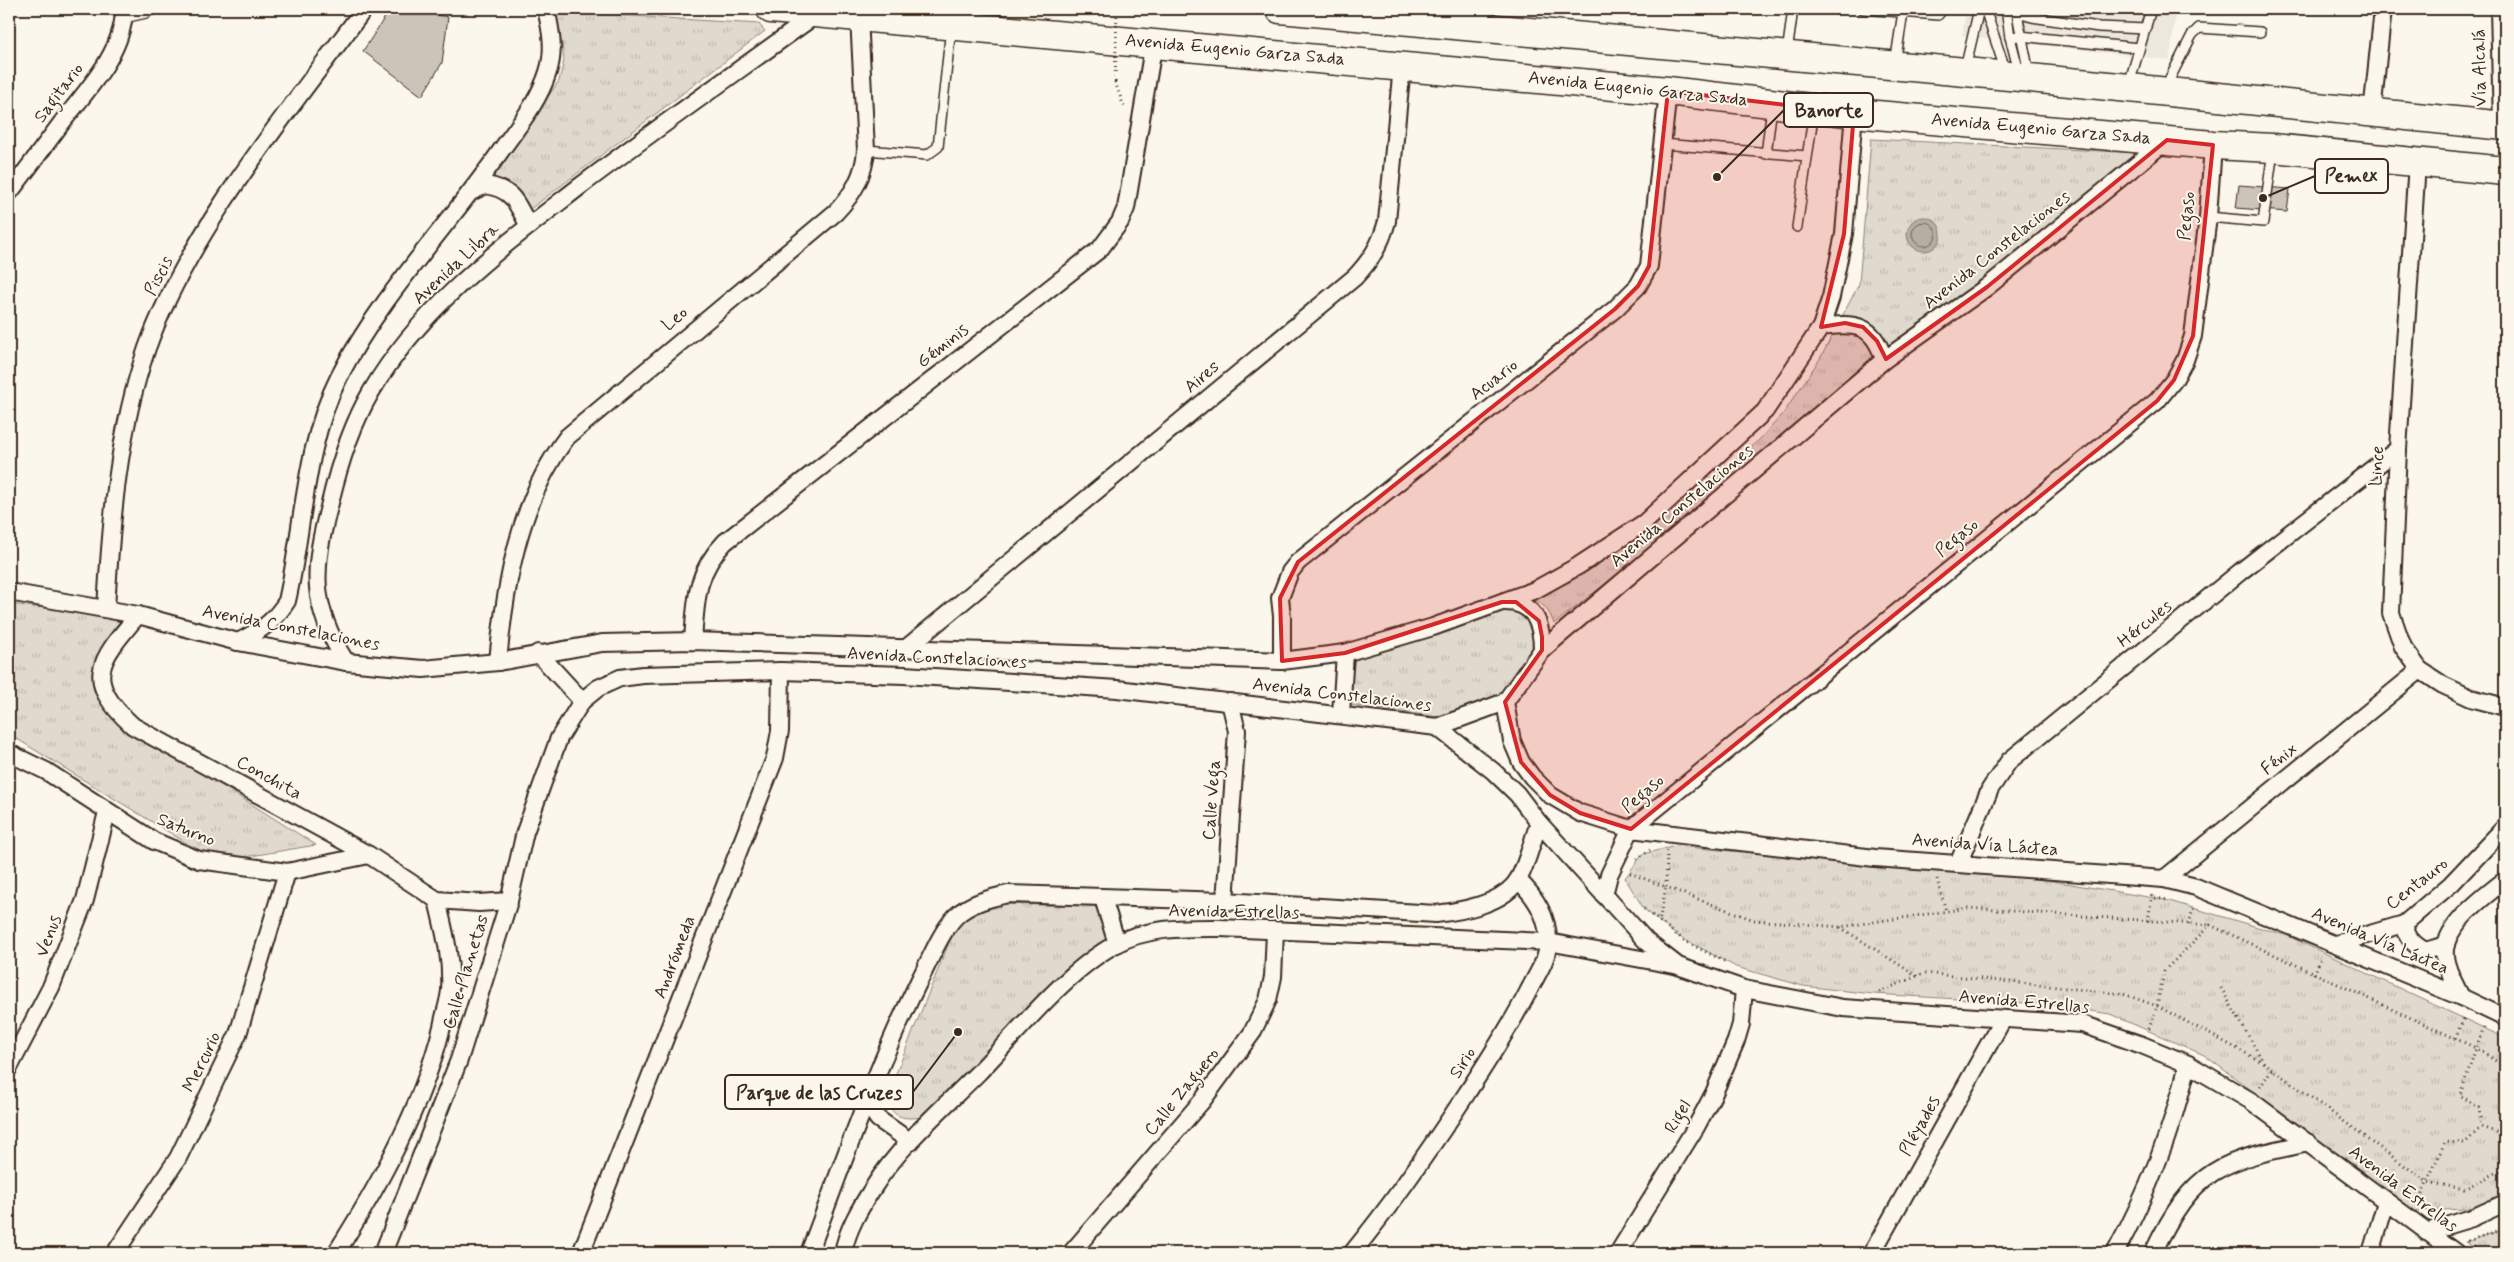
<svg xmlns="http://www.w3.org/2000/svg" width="2514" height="1262" font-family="Mynerve,sans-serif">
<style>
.built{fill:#ede8dd}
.park{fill:url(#park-tufts);stroke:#8d8276}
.water{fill:#b6aea2;stroke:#85796d}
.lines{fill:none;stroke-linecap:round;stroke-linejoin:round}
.shore{stroke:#6c5f53;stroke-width:1}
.building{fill:#ccc4b9;stroke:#3b2a1e}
.service-casing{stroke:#3b2a1e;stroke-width:12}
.minor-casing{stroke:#3b2a1e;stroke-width:20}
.trunk-casing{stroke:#3b2a1e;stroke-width:31}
.path{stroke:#3b2a1e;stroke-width:3;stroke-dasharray:1 4;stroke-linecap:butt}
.service{stroke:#fbf7ec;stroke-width:9}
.minor{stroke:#fbf7ec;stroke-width:16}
.trunk{stroke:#fbf7ec;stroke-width:28}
.path-bridge{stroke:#3b2a1e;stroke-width:3;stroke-dasharray:1 4;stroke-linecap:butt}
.marked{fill:#d62828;fill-opacity:0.2;stroke:#d62828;stroke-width:4;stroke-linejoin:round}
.labels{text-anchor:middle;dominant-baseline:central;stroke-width:4;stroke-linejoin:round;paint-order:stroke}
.street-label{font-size:18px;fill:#3b2a1e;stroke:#fbf7ec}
.leader{fill:none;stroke:#3b2a1e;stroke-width:2}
.callout-dot{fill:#3b2a1e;stroke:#fbf7ec;stroke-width:2}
.callout{fill:#fbf7ec;stroke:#3b2a1e;stroke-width:2}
.callout-label{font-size:19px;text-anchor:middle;font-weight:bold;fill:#3b2a1e}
</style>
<defs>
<pattern id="park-tufts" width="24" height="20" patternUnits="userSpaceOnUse" patternTransform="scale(1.25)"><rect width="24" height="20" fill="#dfd9ce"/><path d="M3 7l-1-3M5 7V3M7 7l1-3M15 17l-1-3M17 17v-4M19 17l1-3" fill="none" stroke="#c0bab0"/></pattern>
</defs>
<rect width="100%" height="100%" fill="#fbf7ec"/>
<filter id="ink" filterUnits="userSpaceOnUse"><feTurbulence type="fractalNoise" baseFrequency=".02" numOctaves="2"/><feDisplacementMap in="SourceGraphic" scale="10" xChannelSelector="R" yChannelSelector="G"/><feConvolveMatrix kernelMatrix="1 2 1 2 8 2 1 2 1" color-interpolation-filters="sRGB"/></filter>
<g filter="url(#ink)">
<polygon class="built" points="1966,9 2176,9 2170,60 1962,36"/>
<g class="park">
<polygon points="553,11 759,24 765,31 529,210 511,185 488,181 559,81 564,61 562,44"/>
<path d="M1871,139L2139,153L1988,284L1554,624C1549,609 1543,603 1529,597L1672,510L1726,469L1760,439L1783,414L1821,357L1859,284Z"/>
<path d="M9,604L129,617L95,672C90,691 99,700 110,715L316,845L239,858L201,852L9,734Z"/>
<polygon points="1509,608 1527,614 1540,648 1506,693 1446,718 1349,705 1348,671 1354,655"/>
<polygon points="1676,846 2041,879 2166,900 2288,936 2505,1038 2505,1195 2468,1209 2414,1211 2204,1055 2110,1014 2044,1004 1873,994 1803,986 1736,967 1676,935 1644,909 1625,878 1643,854"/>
<path d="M995,904L1094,906L1100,912L1110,935L1095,953L1066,968L921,1117C902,1120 890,1117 887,1096L952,935L963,918Z"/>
<polygon points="2505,1226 2505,1253 2481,1253 2465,1242 2498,1231"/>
</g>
<circle class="water" cx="1924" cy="234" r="17"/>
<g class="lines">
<circle class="shore" cx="1924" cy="234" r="12"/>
</g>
<g class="building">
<polygon points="401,9 448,17 442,63 422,96 363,51 387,14"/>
<polygon points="2238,9 2271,9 2270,15"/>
<polygon points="2427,9 2469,9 2470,14"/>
<polygon points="2239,185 2290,189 2287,212 2236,208"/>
</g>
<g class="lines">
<g class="service-casing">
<g id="service">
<polyline points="1863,9 1938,15 1943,9"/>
<polyline points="1985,9 2006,72"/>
<polyline points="2006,9 2010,37 2019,72"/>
<polyline points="2016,9 2029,73"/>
<polyline points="2006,10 2032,17 2099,27 2146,29"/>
<polyline points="124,18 146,13 153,9"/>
<polyline points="2010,37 2020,36 2139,48"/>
<polyline points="1787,53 1793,9"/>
<polyline points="1895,64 1903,12"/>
<polyline points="1965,69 1979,9"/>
<polyline points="2129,84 2151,9"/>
<polyline points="2165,88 2192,35 2199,28 2260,32"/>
<polyline points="1662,144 1807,156"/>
<polyline points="866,150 927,155 938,147 951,28"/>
<polyline points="1766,154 1772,107"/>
<polyline points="2208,217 2263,222 2273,151"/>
<polyline points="1797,227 1814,110"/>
</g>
</g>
<g class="minor-casing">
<g id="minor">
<polyline points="2499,9 2502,125"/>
<polyline points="2372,113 2383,9"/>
<polyline points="2417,163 2398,449 2391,613 2403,647 2420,670 2443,685 2471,698 2505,707"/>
<path d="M473,191L486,185C515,190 516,204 529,226"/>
<path d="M9,193C26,171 43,148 60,125C85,92 124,53 124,9"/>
<path d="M1821,327C1855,322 1874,324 1884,360"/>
<polyline points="9,592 138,615 238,642 346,662 423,669 498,662 602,643 693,641 1282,661 1345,653 1433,627 1535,590 1578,566 1644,523 1765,411 1821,327 1831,297 1844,234 1854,113"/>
<path d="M1503,602C1534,601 1542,623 1542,650"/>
<path d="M106,609C111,522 118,431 147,348C190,229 289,111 364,9"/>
<path d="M138,615C99,661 82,680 133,726L369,855L437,900L479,903L509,901"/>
<path d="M693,641C696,601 695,573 725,542L1100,249L1120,222L1126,208L1154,42"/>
<path d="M238,642C261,630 273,623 287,601C304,527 304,446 339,377C380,296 450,224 502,149C519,125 539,101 548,72C555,51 551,30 546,9"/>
<path d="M904,650L1355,277C1371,260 1381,244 1387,221L1402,66"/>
<polyline points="538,653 582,701"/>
<polyline points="1282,661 1282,616 1280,598 1290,572 1298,562 1615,309 1638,286 1649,266 1668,91"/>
<path d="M346,662C309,604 313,567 330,503C339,465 351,426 371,392C421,306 502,247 579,187C657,128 737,71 817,14"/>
<path d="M498,662C505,584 519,501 567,437L836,212C853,194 864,176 866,150L859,17"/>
<polyline points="1505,702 1512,741 1521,762 1532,777 1550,795 1580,813 1631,829 1875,858 2164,879 2196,887 2461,997 2505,1018"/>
<polyline points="1341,714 1345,653"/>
<polyline points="1437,727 1493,771 1517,794 1539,823 1647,942 1678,966 1744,989 1843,1008 2082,1024 2142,1045 2188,1064 2251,1101 2456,1253"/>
<polyline points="9,753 46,771 154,841 199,860 287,872 369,855"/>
<polyline points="1958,864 1990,789 2009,761 2240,572 2398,449"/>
<polyline points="2164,879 2420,670"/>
<polyline points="1604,895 1609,875 1631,829 2157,401 2174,380 2185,360 2193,336 2208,217 2213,145"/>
<polyline points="1103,898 1117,944"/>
<polyline points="1225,901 1237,731 1230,702"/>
<path d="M2404,924C2407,938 2413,944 2425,951L2446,945"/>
<polyline points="2336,944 2404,924 2451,884 2505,827"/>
<path d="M2461,997C2455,984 2447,972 2445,957C2441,927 2485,896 2505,880"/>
<polyline points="9,1068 51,987 85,900 107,812"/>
<polyline points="866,1102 878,1119 911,1142"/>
<polyline points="2426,1232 2472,1218 2505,1203"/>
<polyline points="115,1253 178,1158 238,1034 287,872"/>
<path d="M336,1253C380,1184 422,1107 442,1027C444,1015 449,1002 450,990C452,958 444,930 437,900"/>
<polyline points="383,1253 459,1060 509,901 525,832 559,738 582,701 598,688 620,678 643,675 781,671 904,675 1117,689 1437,727 1505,702 1542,650 1884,360 1987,287 2167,140"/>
<polyline points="581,1253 775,758 780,731 781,671"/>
<path d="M809,1253C844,1161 876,1067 920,979C931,958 940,933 956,916C970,903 990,898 1008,894L1225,901L1436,914C1462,911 1505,904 1519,878C1528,861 1532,841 1539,823"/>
<path d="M843,1253C847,1230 860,1208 873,1188C899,1146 943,1108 978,1073C1018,1032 1066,971 1116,944C1147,927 1186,928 1220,928L1548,942L1674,965"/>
<polyline points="1071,1253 1202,1101 1252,1033 1268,1000 1273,977 1275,932"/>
<path d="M1352,1253C1394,1202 1431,1148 1467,1093C1489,1059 1510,1027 1528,992C1535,977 1548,960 1548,943C1549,918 1535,896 1518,880"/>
<polyline points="1618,1253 1696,1127 1714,1093 1736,1041 1741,1024 1744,989"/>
<polyline points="1872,1253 2003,1019"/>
<path d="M2115,1253C2148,1193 2172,1130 2188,1064"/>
<path d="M2153,1253C2194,1167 2220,1161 2309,1143"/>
<polyline points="2371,1253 2386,1202"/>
</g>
</g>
<g class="trunk-casing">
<g id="trunk">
<polyline points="771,9 1668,91 1854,113 2213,145 2273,148 2505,171"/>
<polyline points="1280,9 2020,77 2505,126"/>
</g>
</g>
<g class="path">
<polyline points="1115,82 1124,107"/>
<polyline points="1667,851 1666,887 1754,920 1840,927"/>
<polyline points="1637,859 1650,850"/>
<polyline points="1630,873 1666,887 1659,922"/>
<polyline points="1937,879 1946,911"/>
<polyline points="2155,898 2168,900"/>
<polyline points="1644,909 1686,942 1726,962"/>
<polyline points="2148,921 2152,895"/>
<polyline points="2189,924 2194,905"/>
<polyline points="2314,974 2321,958"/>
<polyline points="1917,976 1840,927 1968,908 2210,925"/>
<polyline points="2221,988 2264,1063 2427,1182 2445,1142 2465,1143 2481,1127 2505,1135"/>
<polyline points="1879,992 1925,973 2123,994 2157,1006 2264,1063"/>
<polyline points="2484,1027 2476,1048 2505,1067"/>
<polyline points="2149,1029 2157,1006 2164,971 2210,925 2476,1048 2460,1095 2479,1108 2481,1127"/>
<polyline points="2455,1038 2464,1018"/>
<polyline points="2260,1087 2272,1069"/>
<polyline points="2418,1203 2427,1182 2464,1189 2502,1170 2505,1164"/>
<polyline points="2467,1241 2498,1231 2505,1226"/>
<polyline points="2473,1247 2481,1253"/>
</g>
<use href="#service" class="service"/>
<use href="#minor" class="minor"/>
<use href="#trunk" class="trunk"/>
<polyline class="path-bridge" points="1115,82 1117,9"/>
</g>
</g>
<path class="marked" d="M1668,91L1854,113L1844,234L1821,327L1845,323L1863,327L1877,341L1886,359L1987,287L2167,140L2213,145L2193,336L2174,380L2157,401L1631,829L1580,813L1550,795L1521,762L1505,702L1542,650V637L1539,621L1516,602H1502L1345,653L1282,661L1280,598L1298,562L1615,309L1638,286L1649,266Z"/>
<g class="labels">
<g class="street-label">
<text transform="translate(1235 50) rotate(5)">Avenida Eugenio Garza Sada</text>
<text transform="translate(2480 68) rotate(-91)">Vía Alcalá</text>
<text transform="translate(1638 89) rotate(6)">Avenida Eugenio Garza Sada</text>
<text transform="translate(59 93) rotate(-53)">Sagitario</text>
<text transform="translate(2041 129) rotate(5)">Avenida Eugenio Garza Sada</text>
<text transform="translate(2187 216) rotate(-84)">Pegaso</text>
<text transform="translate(1997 250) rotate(-38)">Avenida Constelaciones</text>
<text transform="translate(456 264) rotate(-43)">Avenida Libra</text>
<text transform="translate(159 276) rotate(-63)">Piscis</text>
<text transform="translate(675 319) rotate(-40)">Leo</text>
<text transform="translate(943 346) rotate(-38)">Géminis</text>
<text transform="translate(1202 377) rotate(-40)">Aires</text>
<text transform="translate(1494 380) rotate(-38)">Acuario</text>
<text transform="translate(2377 466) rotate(-87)">Lince</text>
<text transform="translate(1682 506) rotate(-40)">Avenida Constelaciones</text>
<text transform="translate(1957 538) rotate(-39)">Pegaso</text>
<text transform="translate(2145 624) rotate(-39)">Hércules</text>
<text transform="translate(291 628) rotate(11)">Avenida Constelaciones</text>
<text transform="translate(937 658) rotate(3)">Avenida Constelaciones</text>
<text transform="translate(1342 695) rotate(7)">Avenida Constelaciones</text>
<text transform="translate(2279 759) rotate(-39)">Fénix</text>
<text transform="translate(269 778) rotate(29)">Conchita</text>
<text transform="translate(1643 794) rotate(-40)">Pegaso</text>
<text transform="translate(1212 800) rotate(-86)">Calle Vega</text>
<text transform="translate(186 830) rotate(22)">Saturno</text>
<text transform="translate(1985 845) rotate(4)">Avenida Vía Láctea</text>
<text transform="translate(2417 884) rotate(-38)">Centauro</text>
<text transform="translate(1234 912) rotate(1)">Avenida Estrellas</text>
<text transform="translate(49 936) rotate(-69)">Venus</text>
<text transform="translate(2380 941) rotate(23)">Avenida Vía Láctea</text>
<text transform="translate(675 957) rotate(-69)">Andrómeda</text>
<text transform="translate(466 972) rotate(-73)">Calle Planetas</text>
<text transform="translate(2024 1002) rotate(5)">Avenida Estrellas</text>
<text transform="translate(202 1062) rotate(-64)">Mercurio</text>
<text transform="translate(1463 1063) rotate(-57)">Sirio</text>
<text transform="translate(1182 1092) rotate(-51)">Calle Zaguero</text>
<text transform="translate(1678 1117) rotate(-60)">Rigel</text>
<text transform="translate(1920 1126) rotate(-61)">Pléyades</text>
<text transform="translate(2403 1189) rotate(37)">Avenida Estrellas</text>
</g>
</g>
<path class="leader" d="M1717 177L1784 110M2263 198L2315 176M958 1032L913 1092"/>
<g class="callout-dot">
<circle cx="1717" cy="177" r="5"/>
<circle cx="2263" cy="198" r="5"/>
<circle cx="958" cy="1032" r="5"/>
</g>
<g class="callout">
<rect x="1784" y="93" width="89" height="34" rx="5"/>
<rect x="2315" y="159" width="73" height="34" rx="5"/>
<rect x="725" y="1075" width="188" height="34" rx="5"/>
</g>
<g class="callout-label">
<text x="1829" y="117">Banorte</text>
<text x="2351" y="182">Pemex</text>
<text x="819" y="1099">Parque de las Cruzes</text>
</g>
<rect width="2514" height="1262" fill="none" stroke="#fbf7ec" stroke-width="30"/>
<rect x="15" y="15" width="2484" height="1232" fill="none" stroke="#3b2a1e" stroke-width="2" filter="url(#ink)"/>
</svg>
